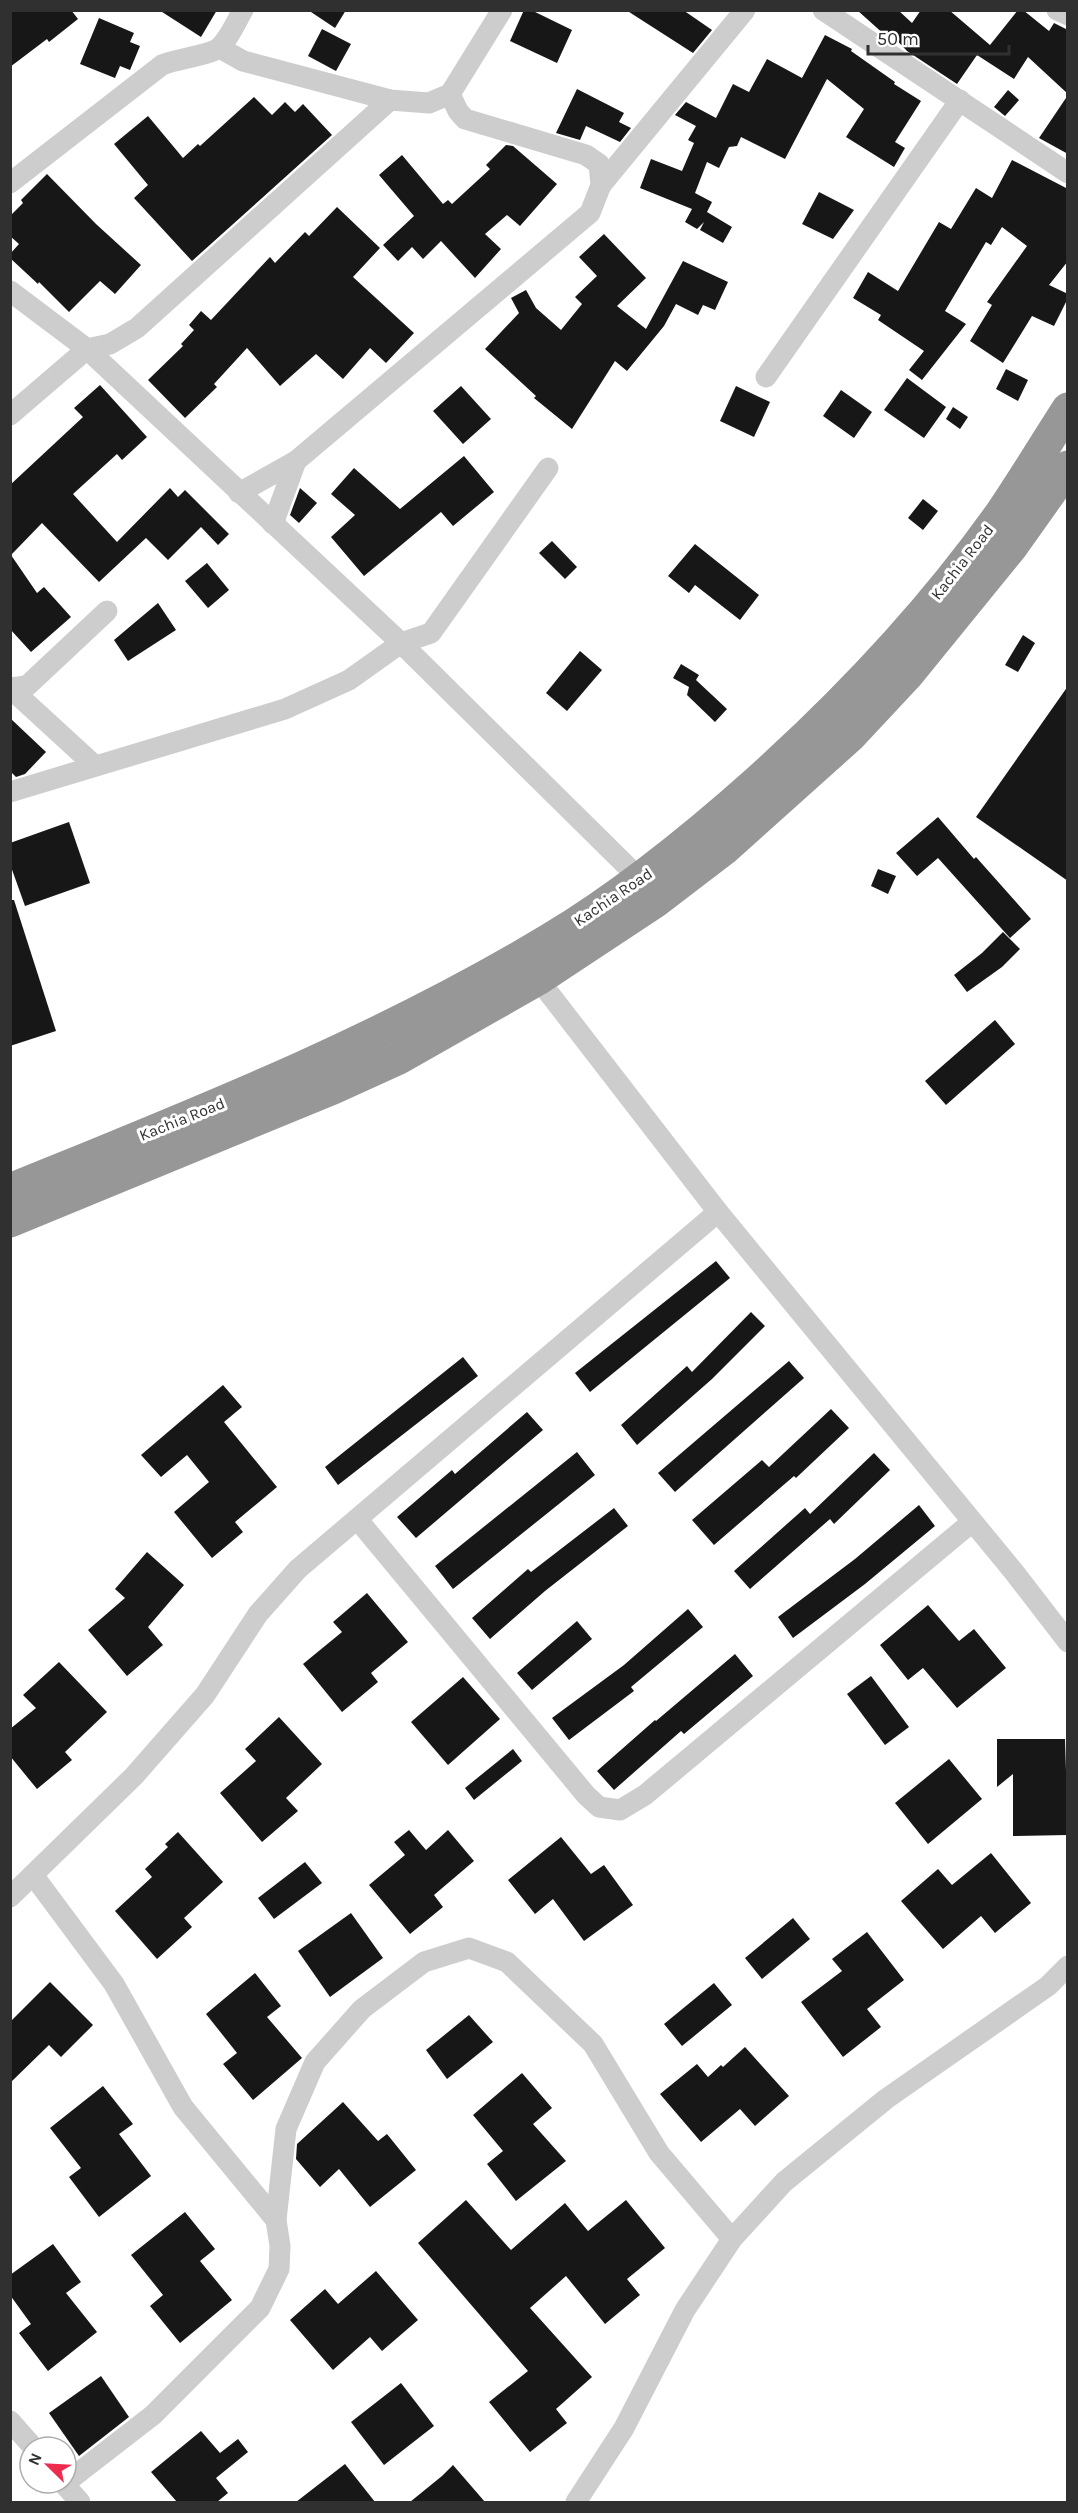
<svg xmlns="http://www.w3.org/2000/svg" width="1078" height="2513" font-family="Karla,sans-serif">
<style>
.building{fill:#171717}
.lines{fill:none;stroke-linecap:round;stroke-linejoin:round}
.street{stroke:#cdcdcd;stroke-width:21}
.highway{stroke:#979797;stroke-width:33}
.labels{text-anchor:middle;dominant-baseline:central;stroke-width:6;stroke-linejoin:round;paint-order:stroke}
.street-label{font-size:16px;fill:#303030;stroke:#fff}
</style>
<rect width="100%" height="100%" fill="#fff"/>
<g class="building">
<polygon points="10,10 71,10 78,19 49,42 47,39 10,67"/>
<polygon points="159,10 217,10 201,37"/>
<polygon points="308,10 346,10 335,28"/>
<polygon points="524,10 531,10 572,30 557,63 510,41"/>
<polygon points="626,10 683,10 712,30 693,53"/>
<polygon points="857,10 898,10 912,23 921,10 949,10 990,45 1018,10 1023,10 1049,31 1054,23 1068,30 1068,94 1028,57 1014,79 977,55 957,84 907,51 889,32 886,36"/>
<polygon points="99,18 134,33 130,42 140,46 130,70 120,66 115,78 80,64"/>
<polygon points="322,29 351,44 336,71 308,56"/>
<polygon points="825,35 852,49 851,51 895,82 894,84 921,101 895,142 905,148 894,167 846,137 864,109 827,79 785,159 741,137 737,146 729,147 719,168 707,162 695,193 712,202 707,212 732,227 723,243 700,230 704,222 697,229 685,222 692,209 640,188 651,159 682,171 694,143 688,140 696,126 675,115 686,102 716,118 733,84 749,92 767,59 802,78"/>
<polygon points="577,89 624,113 619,122 631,128 620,142 586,126 580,140 556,133"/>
<polygon points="1008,90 1019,100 1005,116 994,107"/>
<polygon points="1068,95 1068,154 1039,138"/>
<polygon points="254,97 272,115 285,102 295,112 303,104 332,135 192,261 134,198 148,185 114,144 148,116 183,158 198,144 200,146"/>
<polygon points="506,145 513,146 557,184 520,226 507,215 485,234 501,249 475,278 441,241 423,259 412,247 398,261 383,245 414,216 379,175 402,155 443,204 448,200 452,204 490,169 486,165"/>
<polygon points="1012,160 1068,189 1068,261 1049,285 1068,294 1068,298 1054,326 1032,316 1003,363 970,341 992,305 987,302 1027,246 1002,227 991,245 986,242 945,311 966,324 922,380 909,370 924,351 878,320 881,315 853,298 868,272 898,291 939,222 951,229 976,188 992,198"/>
<polygon points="47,174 96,224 141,265 115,294 100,281 69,312 39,282 38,284 10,258 10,254 19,244 10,236 10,216 23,203 21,200"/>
<polygon points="819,192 854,210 833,239 802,224"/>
<polygon points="337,207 380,248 353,277 414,333 386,363 370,348 343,379 316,354 280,386 247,348 214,384 217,387 185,418 148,380 183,346 181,344 194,330 189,325 201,311 211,320 270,257 275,263 305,232 309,236"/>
<polygon points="604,234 646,278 617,306 646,329 683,261 728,282 715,310 703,305 698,315 676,304 664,326 627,371 615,361 572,429 534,398 536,396 485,349 519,313 511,298 526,290 536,308 561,330 582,304 575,297 597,276 579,257"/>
<polygon points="1006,369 1028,380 1018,401 996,389"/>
<polygon points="907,378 946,407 924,438 884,410"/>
<polygon points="100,385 147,437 122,460 117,454 73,494 117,542 170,488 178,497 185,490 229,534 218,545 201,527 168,560 146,538 99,582 42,523 11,555 37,593 44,587 71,617 31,652 10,629 10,485 83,417 74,408"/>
<polygon points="461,386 491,419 463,444 433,411"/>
<polygon points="736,386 770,402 754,437 720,421"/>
<polygon points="841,390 872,412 854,438 823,416"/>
<polygon points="953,407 968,417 960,429 946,419"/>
<polygon points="464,456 494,492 453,526 441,512 364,576 331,537 355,515 331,494 354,468 400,509"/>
<polygon points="300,488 317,503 299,523 290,515"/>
<polygon points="923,499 938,511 923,530 908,518"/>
<polygon points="552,541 577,567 565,579 539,553"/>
<polygon points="695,544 759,595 740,620 695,585 689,593 668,576"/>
<polygon points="207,563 229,590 208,608 185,581"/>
<polygon points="158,603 176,630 128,661 114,640"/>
<polygon points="1023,635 1035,643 1018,672 1005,665"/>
<polygon points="580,651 602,670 567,711 546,693"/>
<polygon points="681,664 699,675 696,680 727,709 715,722 687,695 689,687 673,678"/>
<polygon points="1068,686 1068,881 976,817"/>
<polygon points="10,718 46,752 25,774 16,777 10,771"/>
<polygon points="938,817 974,859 976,857 1031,919 1010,938 938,858 917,876 896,853"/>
<polygon points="69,822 90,883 25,906 10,864 10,843"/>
<polygon points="878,869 896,876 888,894 871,886"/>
<polygon points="10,900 14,900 56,1031 10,1046"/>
<polygon points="1003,932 1020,949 1002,967 967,992 954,975 982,953"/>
<polygon points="995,1020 1015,1044 946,1105 925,1081"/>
<polygon points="716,1261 730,1278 590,1392 575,1373"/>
<polygon points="751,1312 765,1326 712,1379 637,1445 621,1425 687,1366 692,1372"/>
<polygon points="463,1357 478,1376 338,1485 325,1467"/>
<polygon points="789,1361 804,1378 675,1492 658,1473"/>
<polygon points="223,1385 242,1407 224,1422 277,1487 235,1522 243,1532 212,1558 174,1512 209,1482 187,1455 161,1477 141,1455"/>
<polygon points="831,1409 849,1428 796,1478 794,1476 714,1545 692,1520 762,1460 769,1467"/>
<polygon points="527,1412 543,1430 416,1538 397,1517 452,1470 455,1474"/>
<polygon points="577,1452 595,1475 453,1589 435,1566"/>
<polygon points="874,1453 890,1470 834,1524 830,1519 750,1589 734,1571 805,1508 810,1514"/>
<polygon points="919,1505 935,1526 865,1584 793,1638 778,1617 855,1559"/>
<polygon points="614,1508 628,1526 545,1591 490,1639 472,1618 528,1569 531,1572"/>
<polygon points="147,1552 184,1585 148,1627 163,1645 127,1676 88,1630 125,1598 115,1589"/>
<polygon points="367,1593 408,1642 371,1673 378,1682 342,1712 303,1664 342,1632 333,1622"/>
<polygon points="928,1605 959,1641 974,1629 1006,1668 957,1708 923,1668 908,1680 880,1645"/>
<polygon points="688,1609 703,1627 631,1687 634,1691 569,1740 552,1718 624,1665"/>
<polygon points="577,1621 592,1639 532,1690 517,1673"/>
<polygon points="735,1654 753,1676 684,1734 681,1731 614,1790 597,1771 655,1720 656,1721"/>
<polygon points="59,1662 107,1712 65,1752 72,1760 37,1789 10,1756 10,1729 36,1708 23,1695"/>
<polygon points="871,1676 909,1727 885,1745 847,1694"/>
<polygon points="463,1677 500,1719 448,1765 411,1722"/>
<polygon points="279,1717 322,1764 286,1798 298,1811 262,1842 220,1793 256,1761 245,1749"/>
<polygon points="997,1739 1065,1739 1068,1835 1013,1836 1013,1774 997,1787"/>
<polygon points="513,1749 522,1761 474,1800 465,1788"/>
<polygon points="949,1759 982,1799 928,1844 895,1803"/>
<polygon points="409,1830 426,1850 448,1830 474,1861 434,1895 443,1907 410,1934 369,1885 405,1855 394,1842"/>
<polygon points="178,1832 223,1882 184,1918 192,1927 157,1959 115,1911 152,1877 145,1869 168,1847 165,1844"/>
<polygon points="561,1837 591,1874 604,1865 633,1905 584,1941 553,1899 535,1914 508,1880"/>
<polygon points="991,1853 1031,1903 995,1933 981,1916 943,1949 901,1901 938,1869 952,1885"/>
<polygon points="305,1862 322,1883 274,1919 258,1898"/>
<polygon points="351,1913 383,1958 330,1997 298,1951"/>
<polygon points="793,1918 810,1939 762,1979 745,1958"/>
<polygon points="867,1932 904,1980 867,2009 881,2027 843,2057 801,2002 842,1971 832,1959"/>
<polygon points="255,1973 281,2006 267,2017 302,2058 253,2100 223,2064 237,2053 206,2014"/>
<polygon points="50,1982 93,2025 61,2057 49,2045 10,2083 10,2022"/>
<polygon points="714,1983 732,2005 682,2046 664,2024"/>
<polygon points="469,2015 493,2042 447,2079 426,2050"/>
<polygon points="745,2047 789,2096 755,2126 740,2109 701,2142 660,2094 697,2064 708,2077 721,2065 723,2067"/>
<polygon points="522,2073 552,2108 533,2124 566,2161 516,2201 487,2164 503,2151 473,2115"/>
<polygon points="103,2086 133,2124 119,2134 151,2176 99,2217 69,2177 81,2168 50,2128"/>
<polygon points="343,2102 378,2141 387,2134 416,2170 370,2207 339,2169 320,2187 296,2159 297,2144"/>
<polygon points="466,2200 511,2250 565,2203 588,2231 626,2200 665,2248 627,2279 640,2295 605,2324 566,2276 530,2308 592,2377 556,2409 567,2423 530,2452 489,2402 528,2371 418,2243"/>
<polygon points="185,2212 215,2249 200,2261 232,2300 180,2343 150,2306 163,2295 131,2255"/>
<polygon points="53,2244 81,2282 66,2293 97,2332 48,2371 19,2333 31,2324 10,2295 10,2275"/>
<polygon points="376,2271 418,2320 382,2351 370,2337 333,2370 290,2320 325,2289 338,2304"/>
<polygon points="101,2376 129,2417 79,2456 49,2413"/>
<polygon points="401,2383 434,2426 384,2465 351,2422"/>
<polygon points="201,2431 220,2453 238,2439 248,2452 216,2478 228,2493 217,2502 177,2502 151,2472"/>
<polygon points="345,2464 375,2502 296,2502"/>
<polygon points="453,2465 485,2502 410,2502 442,2476"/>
</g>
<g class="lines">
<g class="street">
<polyline points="823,10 1068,173"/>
<polyline points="1057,10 1068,15"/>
<polyline points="220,48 243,61 390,100 429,103 450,94 502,10"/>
<path d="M10,183L162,65C176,59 212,55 220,47C230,37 236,22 243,10"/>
<polyline points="601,185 745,10"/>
<polyline points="10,291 87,349 401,643 640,879"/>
<polyline points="766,377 960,100"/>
<polyline points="10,415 87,349 110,344 137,328 390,100"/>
<polyline points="239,493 296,461 590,213 601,185 599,164 586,155 465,119 458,111 450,94"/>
<polyline points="273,524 296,461"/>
<polyline points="10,688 27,686 107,611"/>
<polyline points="10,688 94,765"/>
<polyline points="10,792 285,709 349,680 401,643 431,633 548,468"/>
<polyline points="538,979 718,1212 1014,1572 1068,1642"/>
<polyline points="358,1520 586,1795 599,1807 620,1810 645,1795 972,1522"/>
<polyline points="33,1875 114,1984 183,2107 276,2220"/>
<polyline points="10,1897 134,1776 205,1695 258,1614 298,1569 718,1212"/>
<polyline points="10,2421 33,2447"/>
<polyline points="63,2483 80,2502"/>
<polyline points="64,2484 153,2415 260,2308 279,2269 280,2246 276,2220 286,2129 315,2062 362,2009 424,1962 469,1948 507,1962 593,2044 659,2153 732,2239"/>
<polyline points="576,2502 624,2428 685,2310 732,2239 784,2182 886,2099 1048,1986 1068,1966"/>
</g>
<g class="highway">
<path d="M10,1190C194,1115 378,1043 549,940C624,895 692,840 758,781C848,700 932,611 1002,512C1025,478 1046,443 1068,409"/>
<polyline points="10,1221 333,1088 399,1058 538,979 656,901 724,849 850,736 907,675 1012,546 1068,467"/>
</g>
</g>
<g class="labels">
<g class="street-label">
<text transform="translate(962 562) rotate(-52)">Kachia Road</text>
<text transform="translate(613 897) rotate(-34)">Kachia Road</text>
<text transform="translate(182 1119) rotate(-22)">Kachia Road</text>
</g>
</g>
<rect width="1078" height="2513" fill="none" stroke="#303030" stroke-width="24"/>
<g transform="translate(48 2465) rotate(294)"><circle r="28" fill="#ffffff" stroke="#acacac" stroke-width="1.5"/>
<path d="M0-4.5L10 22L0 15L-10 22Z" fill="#ee2b4d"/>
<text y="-9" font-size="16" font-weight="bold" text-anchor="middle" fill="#303030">N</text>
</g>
<path d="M868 45v9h141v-9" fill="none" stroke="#303030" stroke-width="3"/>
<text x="877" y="45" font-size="18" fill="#303030" stroke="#ffffff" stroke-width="4.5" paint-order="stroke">50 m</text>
</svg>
